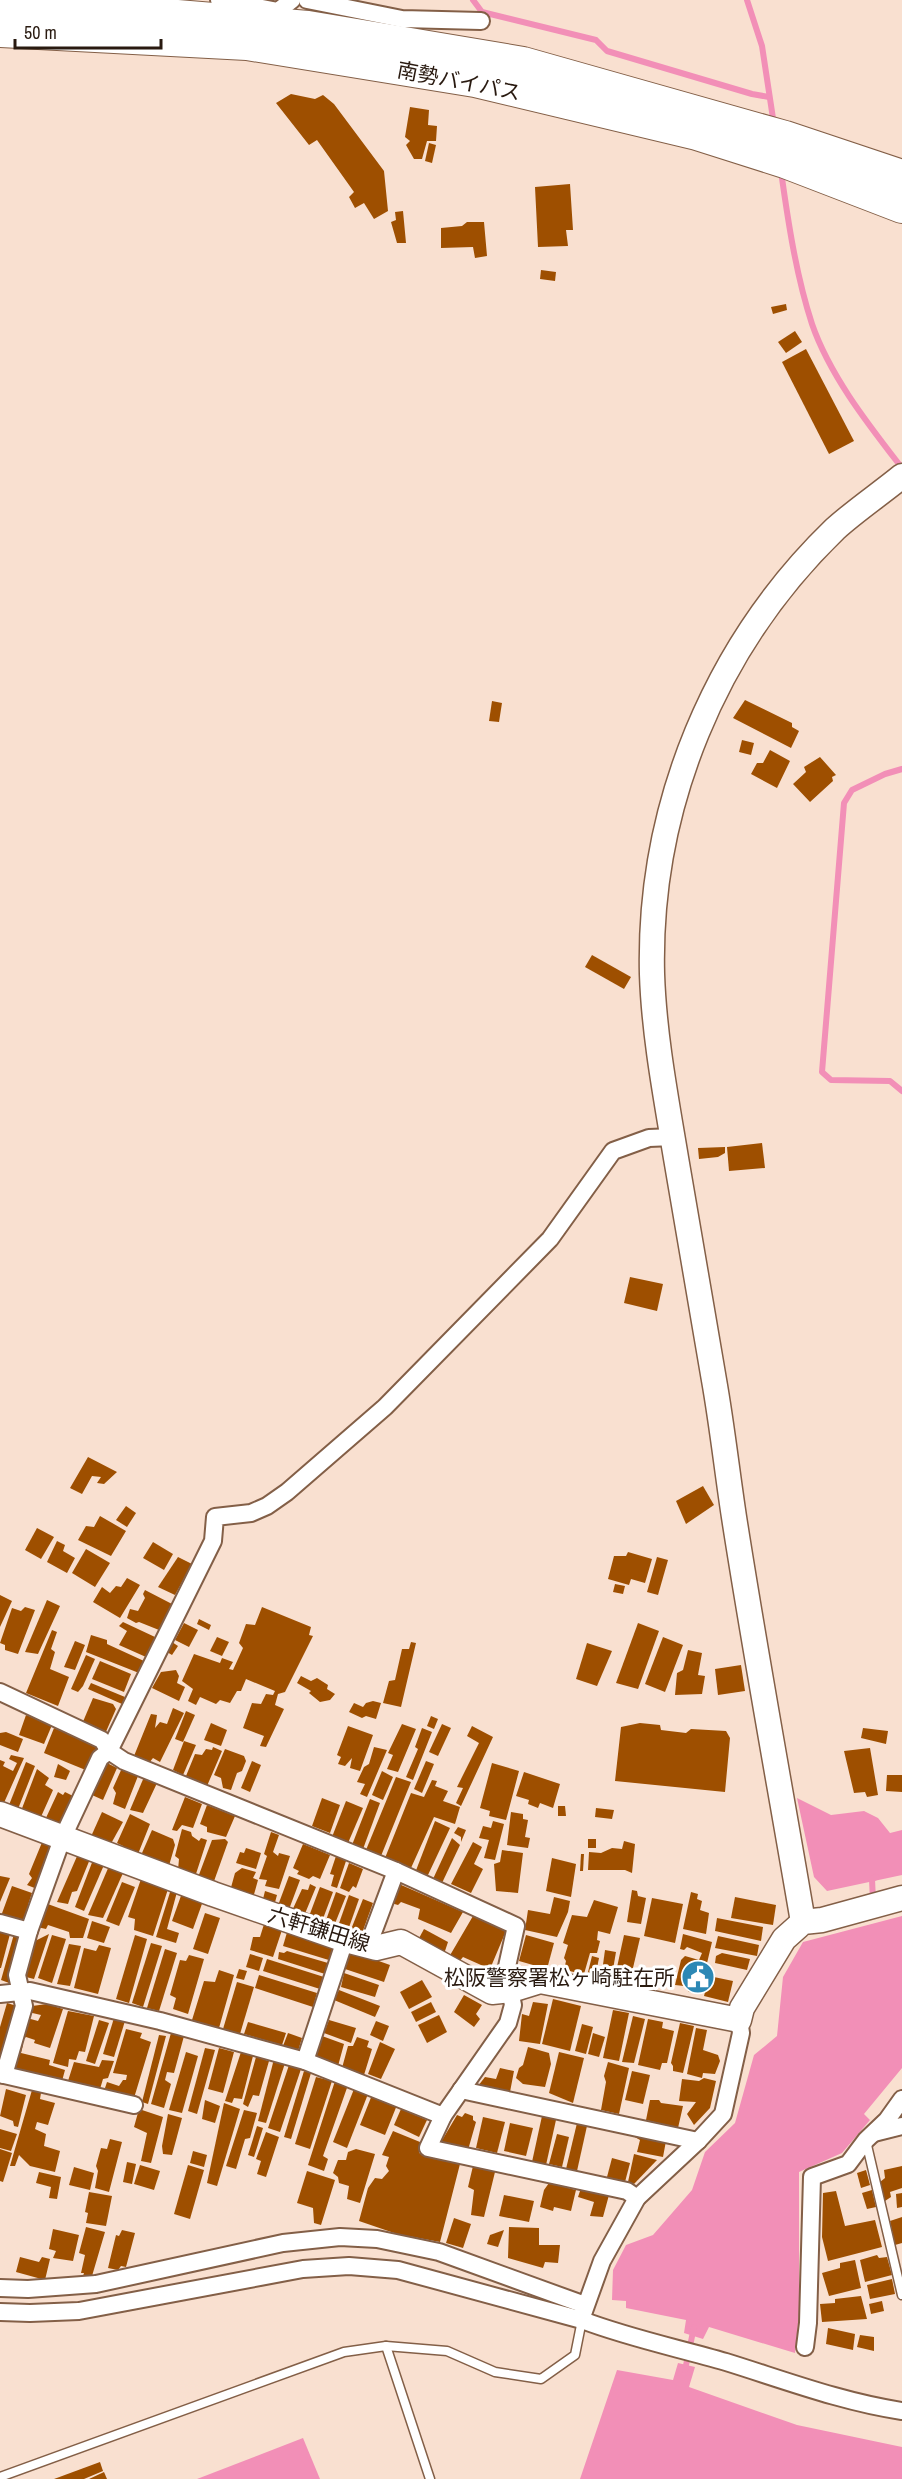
<svg xmlns="http://www.w3.org/2000/svg" width="902" height="2479" font-family="'Archivo Narrow','Noto Sans JP',sans-serif">
<style>
.water{fill:#f28fb7}
.lines{fill:none;stroke-linecap:round;stroke-linejoin:round}
.stream{stroke:#f28fb7;stroke-width:6}
.building{fill:#9e4f00}
.lane-casing{stroke:#835f47;stroke-width:11}
.street-casing{stroke:#835f47;stroke-width:20}
.secondary-casing{stroke:#835f47;stroke-width:27}
.highway-casing{stroke:#835f47;stroke-width:34}
.lane{stroke:#fff;stroke-width:8}
.street{stroke:#fff;stroke-width:16}
.secondary{stroke:#fff;stroke-width:24}
.highway{stroke:#fff;stroke-width:32}
.labels{text-anchor:middle;dominant-baseline:central;stroke-width:6;stroke-linejoin:round;paint-order:stroke}
.street-label{font-size:21px;fill:#291a10;stroke:#fff}
.poi-label{font-size:21px;fill:#291a10;stroke:#fff;text-anchor:end}
</style>
<rect width="100%" height="100%" fill="#f9e0d0"/>
<g class="water">
<polygon points="797,1798 831,1815 864,1811 878,1818 890,1833 902,1830 902,1875 827,1891 814,1877"/>
<polygon points="902,1916 902,2068 864,2114 870,2120 842,2153 799,2172 799,2314 795,2353 709,2327 703,2339 684,2333 686,2320 626,2308 626,2301 612,2300 613,2270 626,2245 653,2235 692,2190 705,2152 735,2123 754,2055 777,2036 783,1977 803,1942"/>
<polygon points="678,2363 695,2367 689,2387 797,2425 902,2447 902,2479 580,2479 617,2370 673,2380"/>
<polygon points="303,2438 320,2479 197,2479"/>
</g>
<g class="lines">
<g class="stream">
<polyline points="473,0 482,12 596,40 607,51 752,94 769,97"/>
<polyline points="747,0 762,46 774,125"/>
<path d="M781,171C788,221 796,275 812,324C830,376 868,424 902,468"/>
<polyline points="902,769 885,774 852,790 844,803 822,1072 831,1080 890,1081 902,1091"/>
<polyline points="873,1901 872,1879 876,1877"/>
<polyline points="685,2370 694,2327"/>
</g>
</g>
<g class="building">
<polygon points="291,94 315,99 323,95 334,104 384,171 388,211 374,219 364,203 355,208 349,197 354,192 317,140 309,145 276,103"/>
<polygon points="410,107 429,110 428,125 437,126 436,141 427,141 422,159 414,159 406,145 410,141 405,137"/>
<polygon points="429,143 436,145 432,163 425,161"/>
<polygon points="570,184 573,230 566,230 568,246 538,247 535,187"/>
<polygon points="403,211 406,243 397,243 391,222 396,220 395,212"/>
<polygon points="467,222 484,222 487,256 475,258 473,247 441,248 441,228 462,226"/>
<polygon points="541,270 556,272 555,281 540,279"/>
<polygon points="786,304 787,310 773,314 771,307"/>
<polygon points="795,331 802,342 786,353 778,342"/>
<polygon points="806,349 854,441 829,454 782,362"/>
<polygon points="745,700 792,723 792,727 799,731 791,748 733,718"/>
<polygon points="492,701 502,703 499,722 489,721"/>
<polygon points="742,740 754,743 751,755 739,752"/>
<polygon points="770,750 790,761 777,788 751,774 757,763 763,763"/>
<polygon points="820,757 836,775 832,777 833,781 810,802 793,784 806,772 804,767"/>
<polygon points="592,955 631,977 624,989 585,967"/>
<polygon points="762,1143 765,1168 729,1171 727,1147"/>
<polygon points="725,1147 725,1153 718,1157 699,1159 698,1148"/>
<polygon points="630,1277 663,1284 657,1311 624,1303"/>
<polygon points="88,1457 117,1472 104,1484 97,1483 101,1477 92,1476 82,1494 70,1488"/>
<polygon points="703,1486 714,1505 686,1524 676,1501"/>
<polygon points="126,1506 136,1513 127,1527 116,1520"/>
<polygon points="100,1516 126,1531 111,1556 78,1540 86,1526 94,1527"/>
<polygon points="37,1528 54,1537 41,1559 25,1550"/>
<polygon points="57,1541 65,1545 63,1551 75,1558 67,1573 47,1562"/>
<polygon points="153,1542 173,1554 164,1570 143,1558"/>
<polygon points="86,1549 110,1563 95,1587 72,1573"/>
<polygon points="628,1552 652,1559 645,1583 631,1579 629,1585 608,1579 614,1556 626,1556"/>
<polygon points="178,1557 192,1564 175,1595 158,1587"/>
<polygon points="657,1557 668,1560 658,1595 647,1592"/>
<polygon points="127,1578 140,1585 120,1618 93,1602 102,1587 110,1593 116,1586 121,1587"/>
<polygon points="615,1584 625,1586 623,1594 613,1592"/>
<polygon points="145,1590 172,1604 159,1630 139,1622 136,1623 127,1618 130,1609 138,1611 145,1598 143,1594"/>
<polygon points="0,1595 12,1601 0,1627"/>
<polygon points="47,1600 60,1606 38,1654 25,1652"/>
<polygon points="25,1607 35,1610 18,1654 5,1650 5,1645 0,1643 12,1608 21,1611"/>
<polygon points="262,1607 311,1627 309,1635 313,1636 285,1692 278,1694 275,1705 284,1709 266,1747 260,1746 264,1736 243,1728 252,1703 261,1704 266,1694 273,1695 275,1691 246,1679 241,1691 237,1691 230,1703 220,1700 216,1704 200,1697 196,1705 188,1701 193,1689 182,1681 194,1654 220,1663 222,1658 233,1662 229,1669 233,1670 243,1648 239,1643 246,1624 255,1625"/>
<polygon points="199,1619 211,1625 209,1630 197,1624"/>
<polygon points="123,1622 155,1637 146,1657 119,1645 127,1631 119,1626"/>
<polygon points="184,1623 198,1630 189,1647 175,1640"/>
<polygon points="638,1623 659,1631 638,1689 616,1683"/>
<polygon points="52,1630 57,1632 51,1649 55,1652 50,1669 69,1677 58,1706 26,1693"/>
<polygon points="91,1635 107,1640 107,1644 144,1661 139,1673 86,1652"/>
<polygon points="217,1637 229,1642 222,1656 210,1651"/>
<polygon points="663,1637 683,1645 665,1692 645,1684"/>
<polygon points="75,1641 85,1645 75,1670 64,1667"/>
<polygon points="172,1642 178,1646 172,1655 167,1652"/>
<polygon points="411,1642 416,1643 401,1707 383,1703 389,1681 395,1680 402,1649 409,1649"/>
<polygon points="587,1643 612,1651 597,1686 576,1679"/>
<polygon points="688,1650 702,1653 698,1675 705,1676 702,1694 675,1695 677,1673 683,1670"/>
<polygon points="86,1655 95,1659 83,1686 78,1692 71,1689"/>
<polygon points="100,1661 131,1674 124,1692 92,1679"/>
<polygon points="741,1665 745,1691 718,1695 715,1669"/>
<polygon points="176,1670 179,1676 177,1683 185,1687 179,1701 152,1688 161,1672"/>
<polygon points="301,1676 311,1681 317,1678 328,1685 327,1689 335,1694 330,1700 320,1702 309,1693 311,1691 297,1683"/>
<polygon points="91,1683 125,1697 122,1704 88,1689"/>
<polygon points="93,1698 113,1704 116,1709 105,1734 82,1724"/>
<polygon points="373,1701 381,1703 376,1719 366,1716 362,1718 349,1712 354,1703 363,1707 366,1703"/>
<polygon points="173,1708 184,1713 160,1762 153,1758 149,1763 134,1756 151,1714 157,1715 155,1728 160,1722 167,1724"/>
<polygon points="186,1711 195,1715 183,1742 175,1739"/>
<polygon points="26,1715 52,1725 44,1744 19,1735"/>
<polygon points="431,1716 438,1719 434,1729 427,1726"/>
<polygon points="211,1723 227,1730 221,1746 204,1740"/>
<polygon points="640,1723 660,1725 661,1730 686,1733 691,1729 726,1731 730,1738 725,1792 615,1781 621,1727"/>
<polygon points="402,1724 416,1729 398,1772 387,1769 393,1755 388,1753"/>
<polygon points="442,1724 451,1728 438,1756 429,1752"/>
<polygon points="348,1726 373,1735 360,1771 350,1768 352,1758 345,1766 338,1764 341,1757 337,1755"/>
<polygon points="472,1726 493,1737 461,1806 456,1803 463,1788 457,1787 479,1743 467,1736"/>
<polygon points="54,1728 98,1746 88,1771 44,1753"/>
<polygon points="422,1728 432,1732 413,1780 406,1777 418,1749 415,1747"/>
<polygon points="863,1728 888,1731 886,1744 861,1738"/>
<polygon points="6,1732 23,1739 18,1752 0,1745 0,1733"/>
<polygon points="184,1741 196,1745 183,1775 173,1770"/>
<polygon points="213,1747 222,1751 207,1786 191,1782 191,1778 186,1776 195,1754 202,1755 206,1749 212,1750"/>
<polygon points="374,1747 387,1750 367,1797 360,1794 365,1784 357,1782 364,1767 369,1764"/>
<polygon points="870,1748 878,1795 867,1797 865,1792 854,1793 844,1751"/>
<polygon points="225,1749 244,1756 246,1761 242,1771 237,1773 231,1790 223,1788 221,1778 214,1775"/>
<polygon points="11,1755 24,1758 3,1805 0,1804 0,1760 5,1762 3,1766 13,1771 17,1763 9,1759"/>
<polygon points="252,1761 261,1765 250,1792 241,1788"/>
<polygon points="426,1761 434,1764 422,1793 414,1789"/>
<polygon points="26,1762 35,1766 18,1809 9,1805"/>
<polygon points="107,1763 117,1768 103,1800 92,1795"/>
<polygon points="492,1763 519,1771 506,1820 489,1816 490,1811 480,1808"/>
<polygon points="58,1764 70,1771 66,1780 54,1777"/>
<polygon points="122,1768 138,1776 125,1809 113,1804 116,1793 113,1788"/>
<polygon points="37,1769 49,1778 45,1785 53,1790 40,1819 21,1811"/>
<polygon points="382,1771 393,1777 383,1800 372,1795"/>
<polygon points="524,1772 560,1784 553,1808 540,1803 538,1808 528,1804 529,1800 516,1796"/>
<polygon points="887,1775 902,1775 902,1792 886,1791"/>
<polygon points="144,1777 157,1783 143,1813 130,1810"/>
<polygon points="396,1777 411,1782 381,1856 366,1850"/>
<polygon points="432,1780 437,1781 435,1786 448,1791 443,1801 460,1807 455,1824 434,1817 411,1868 385,1858 411,1793 424,1797"/>
<polygon points="58,1792 63,1795 65,1792 73,1796 58,1827 45,1820"/>
<polygon points="185,1797 202,1804 193,1828 182,1825 177,1831 172,1830"/>
<polygon points="322,1798 340,1805 330,1833 312,1826"/>
<polygon points="370,1799 380,1803 363,1849 352,1845"/>
<polygon points="346,1801 363,1808 348,1843 332,1837"/>
<polygon points="207,1805 235,1816 226,1837 207,1832 207,1827 200,1824"/>
<polygon points="558,1806 565,1806 566,1816 558,1816"/>
<polygon points="596,1808 614,1810 612,1819 595,1817"/>
<polygon points="102,1812 123,1822 108,1849 89,1841"/>
<polygon points="511,1812 523,1814 523,1819 528,1820 525,1837 530,1838 528,1848 507,1845"/>
<polygon points="130,1814 150,1824 136,1859 121,1853 123,1846 117,1843"/>
<polygon points="435,1821 450,1828 428,1875 415,1873"/>
<polygon points="493,1821 504,1824 495,1860 484,1858 489,1840 479,1838 483,1826 491,1828"/>
<polygon points="458,1827 466,1830 461,1842 461,1837 454,1833"/>
<polygon points="182,1829 191,1832 192,1836 199,1841 201,1838 207,1840 194,1880 178,1870 179,1859 175,1856"/>
<polygon points="152,1830 173,1839 175,1845 168,1869 139,1860"/>
<polygon points="271,1832 279,1835 273,1852 278,1856 279,1853 290,1856 279,1889 265,1886 267,1880 259,1879 267,1856 264,1854"/>
<polygon points="452,1838 460,1845 442,1883 433,1879"/>
<polygon points="225,1839 228,1842 213,1884 197,1880 212,1840"/>
<rect x="588" y="1839" width="8" height="9"/>
<polygon points="43,1840 56,1846 37,1889 27,1885 32,1878 29,1874"/>
<polygon points="624,1841 635,1844 632,1873 625,1870 588,1870 589,1852 601,1853 612,1848 622,1849"/>
<polygon points="473,1842 482,1847 474,1864 483,1869 471,1893 451,1884"/>
<polygon points="303,1844 330,1855 320,1879 313,1876 309,1879 297,1874 299,1871 293,1868"/>
<polygon points="246,1848 261,1853 256,1869 236,1863 240,1852 244,1853"/>
<polygon points="502,1850 523,1853 518,1893 496,1891 494,1864 500,1862"/>
<polygon points="78,1854 90,1859 77,1891 72,1892 68,1904 57,1902"/>
<polygon points="581,1854 584,1854 583,1871 580,1871"/>
<polygon points="336,1856 346,1861 337,1888 331,1886 334,1875 330,1874"/>
<polygon points="552,1858 576,1864 571,1897 546,1891"/>
<polygon points="93,1860 104,1865 84,1911 75,1907"/>
<polygon points="349,1863 363,1869 356,1888 353,1886 349,1892 340,1888"/>
<polygon points="109,1866 123,1873 103,1918 88,1915"/>
<polygon points="242,1868 256,1872 253,1878 258,1880 253,1898 230,1891 235,1873"/>
<polygon points="0,1876 10,1878 0,1902"/>
<polygon points="289,1876 300,1880 288,1912 277,1908"/>
<polygon points="141,1879 168,1889 153,1936 134,1930 135,1919 128,1917"/>
<polygon points="122,1882 135,1887 119,1926 106,1921"/>
<polygon points="310,1884 316,1887 304,1916 291,1913 302,1889 308,1890"/>
<polygon points="399,1884 463,1912 451,1933 418,1919 420,1909 401,1902 398,1905 391,1903"/>
<polygon points="12,1886 32,1893 28,1905 30,1907 23,1922 1,1916"/>
<polygon points="320,1887 333,1892 321,1924 308,1919"/>
<polygon points="171,1889 177,1892 167,1929 179,1933 176,1943 156,1937"/>
<polygon points="632,1890 637,1891 638,1896 646,1898 641,1924 627,1922"/>
<polygon points="265,1891 277,1895 274,1906 262,1903"/>
<polygon points="336,1892 346,1896 334,1926 325,1923"/>
<polygon points="691,1892 698,1894 697,1899 702,1901 700,1910 709,1913 706,1934 683,1929"/>
<polygon points="182,1893 203,1901 193,1929 172,1921"/>
<polygon points="349,1895 359,1899 347,1933 337,1929"/>
<polygon points="554,1897 570,1901 568,1912 557,1937 525,1930 528,1910 550,1914"/>
<polygon points="735,1897 776,1905 773,1925 731,1918"/>
<polygon points="652,1898 683,1904 675,1943 644,1936"/>
<polygon points="363,1899 373,1903 361,1936 350,1932"/>
<polygon points="594,1900 618,1907 610,1934 598,1931 597,1940 600,1941 597,1953 590,1953 584,1974 564,1970 566,1961 564,1958 568,1945 563,1943 572,1915 587,1917"/>
<polygon points="45,1903 89,1919 83,1938 70,1938 69,1932 48,1925 46,1929 37,1927"/>
<polygon points="205,1913 220,1918 208,1954 193,1949"/>
<polygon points="473,1916 506,1931 490,1969 463,1957 458,1963 449,1957"/>
<polygon points="717,1918 763,1927 761,1941 715,1931"/>
<polygon points="92,1921 110,1927 104,1943 87,1938"/>
<polygon points="265,1921 283,1927 273,1957 250,1950 253,1937 260,1937"/>
<polygon points="288,1929 337,1944 332,1961 283,1946"/>
<polygon points="424,1929 448,1942 444,1954 418,1940"/>
<polygon points="0,1930 10,1934 1,1968 0,1968"/>
<polygon points="14,1934 22,1936 9,1983 1,1980"/>
<polygon points="49,1934 34,1979 22,1976 33,1942"/>
<polygon points="683,1934 712,1942 700,1993 689,1992 684,1986 675,1985 681,1960 685,1956 699,1960 702,1953 687,1947 684,1950 680,1949"/>
<polygon points="52,1935 66,1939 52,1983 38,1978"/>
<polygon points="135,1935 147,1939 129,2003 116,1999"/>
<polygon points="526,1935 554,1943 547,1969 519,1961"/>
<polygon points="624,1935 640,1938 629,1985 614,1981"/>
<polygon points="718,1936 759,1945 757,1956 715,1948"/>
<polygon points="151,1943 162,1946 143,2007 132,2003"/>
<polygon points="69,1944 81,1946 70,1986 57,1984"/>
<polygon points="99,1945 111,1948 98,1994 74,1988 84,1948 96,1951"/>
<polygon points="165,1949 177,1953 159,2011 147,2008"/>
<polygon points="605,1950 616,1952 611,1981 601,1979"/>
<polygon points="287,1951 328,1963 325,1974 278,1959 279,1952 284,1953"/>
<polygon points="351,1951 390,1965 384,1982 345,1969"/>
<polygon points="722,1953 750,1959 747,1970 715,1963 716,1956"/>
<polygon points="250,1954 263,1958 259,1971 246,1967"/>
<polygon points="189,1955 204,1959 188,2014 173,2009 176,1998 170,1995 180,1960 186,1961"/>
<polygon points="592,1956 599,1958 595,1978 587,1976"/>
<polygon points="267,1959 324,1977 320,1989 263,1971"/>
<polygon points="239,1969 247,1971 244,1980 236,1978"/>
<polygon points="219,1970 234,1975 219,2028 192,2020 204,1981 215,1982"/>
<polygon points="344,1973 379,1985 375,1997 341,1987"/>
<polygon points="259,1975 317,1993 313,2007 255,1988"/>
<polygon points="709,1976 733,1981 728,2002 704,1996"/>
<polygon points="422,1980 432,1997 409,2009 400,1992"/>
<polygon points="237,1982 254,1987 240,2034 223,2029"/>
<polygon points="339,1990 380,2006 375,2017 334,2000"/>
<polygon points="464,1995 482,2005 476,2014 480,2019 474,2027 454,2012"/>
<polygon points="553,1999 581,2006 570,2051 542,2044"/>
<polygon points="431,2002 436,2012 416,2022 411,2012"/>
<polygon points="533,2002 548,2004 540,2044 519,2041 522,2014 529,2016"/>
<polygon points="7,2003 17,2006 0,2060 0,2027"/>
<polygon points="47,2004 63,2009 50,2048 34,2043 35,2040 26,2037 22,2040 27,2018 38,2021 41,2015 28,2012 32,2006"/>
<polygon points="613,2010 629,2013 619,2061 603,2058"/>
<polygon points="68,2011 94,2016 85,2052 79,2051 76,2060 69,2059 68,2067 53,2063"/>
<polygon points="439,2015 447,2032 427,2043 418,2025"/>
<polygon points="633,2016 645,2019 634,2063 622,2062"/>
<polygon points="114,2018 125,2021 114,2057 103,2054"/>
<polygon points="648,2019 663,2022 662,2028 674,2031 667,2063 662,2063 660,2070 638,2065"/>
<polygon points="99,2020 109,2023 95,2064 86,2061"/>
<polygon points="329,2020 356,2028 351,2043 324,2033"/>
<polygon points="376,2021 389,2026 383,2041 370,2035"/>
<polygon points="248,2022 286,2033 282,2045 244,2034"/>
<polygon points="680,2023 694,2026 683,2073 673,2071 673,2066 671,2063"/>
<polygon points="582,2024 593,2027 586,2054 575,2051"/>
<polygon points="696,2028 707,2030 703,2050 718,2055 720,2061 715,2074 703,2073 702,2078 687,2074"/>
<polygon points="126,2029 142,2033 140,2038 151,2042 134,2098 104,2091 107,2082 119,2086 123,2080 126,2080 127,2075 113,2073"/>
<polygon points="171,2033 184,2036 174,2073 167,2072 165,2080 171,2084 164,2108 151,2104"/>
<polygon points="288,2033 302,2038 298,2051 283,2046"/>
<polygon points="593,2033 605,2037 599,2057 588,2054"/>
<polygon points="159,2035 166,2036 148,2104 142,2102"/>
<polygon points="322,2036 344,2044 338,2066 315,2059"/>
<polygon points="357,2037 369,2041 367,2047 372,2049 364,2075 342,2068 348,2046 353,2046"/>
<polygon points="380,2042 395,2049 381,2079 368,2074"/>
<polygon points="17,2044 23,2045 21,2053 50,2060 49,2065 65,2070 62,2081 11,2067"/>
<polygon points="528,2047 549,2053 551,2064 545,2087 523,2084 516,2078 519,2068 523,2065"/>
<polygon points="205,2048 215,2050 197,2114 188,2111"/>
<polygon points="219,2048 234,2052 223,2093 208,2089"/>
<polygon points="186,2052 198,2056 182,2113 169,2110"/>
<polygon points="241,2052 253,2056 242,2099 234,2098 232,2103 225,2101"/>
<polygon points="559,2052 584,2058 573,2103 549,2093"/>
<polygon points="256,2057 269,2061 259,2096 253,2095 248,2107 243,2104"/>
<polygon points="274,2059 285,2063 266,2123 258,2121"/>
<polygon points="102,2060 114,2061 108,2078 103,2079 100,2089 68,2081 74,2062 99,2067"/>
<polygon points="608,2062 629,2068 619,2114 601,2110 606,2082 604,2076"/>
<polygon points="289,2065 301,2069 280,2132 268,2128"/>
<polygon points="500,2068 514,2071 510,2092 478,2086 485,2077 496,2079"/>
<polygon points="304,2071 311,2073 291,2139 284,2137"/>
<polygon points="632,2071 650,2075 643,2104 625,2100"/>
<polygon points="316,2077 332,2081 310,2149 295,2144"/>
<polygon points="704,2078 716,2081 710,2108 694,2125 687,2114 696,2102 679,2101 682,2079 699,2081"/>
<polygon points="335,2081 348,2085 323,2156 328,2159 324,2171 308,2165"/>
<polygon points="6,2089 26,2095 18,2127 14,2126 13,2121 0,2116"/>
<polygon points="354,2089 368,2094 347,2148 333,2142"/>
<polygon points="32,2090 41,2093 40,2099 55,2103 48,2125 37,2122 35,2129 46,2134 44,2146 60,2151 55,2172 30,2166 19,2155 15,2166 10,2166"/>
<polygon points="372,2095 397,2105 385,2135 360,2125"/>
<polygon points="205,2100 220,2106 215,2123 202,2119"/>
<polygon points="650,2100 659,2100 661,2103 683,2106 678,2128 646,2120"/>
<polygon points="224,2103 240,2109 217,2186 207,2183"/>
<polygon points="139,2109 163,2117 151,2163 141,2161 147,2133 134,2127"/>
<polygon points="401,2109 427,2120 419,2137 394,2125"/>
<polygon points="244,2110 257,2113 250,2138 245,2139 236,2169 226,2166"/>
<polygon points="465,2113 473,2116 473,2120 476,2122 468,2150 441,2142 457,2115 462,2117"/>
<polygon points="168,2114 182,2118 172,2155 163,2154 162,2146"/>
<polygon points="542,2116 556,2120 546,2165 532,2162"/>
<polygon points="483,2117 505,2122 497,2153 476,2148"/>
<polygon points="510,2123 533,2128 526,2156 504,2151"/>
<polygon points="577,2123 587,2126 577,2171 566,2169"/>
<polygon points="257,2126 263,2128 254,2157 248,2155"/>
<polygon points="0,2129 17,2134 11,2151 0,2148"/>
<polygon points="393,2131 420,2142 419,2153 460,2164 440,2242 397,2234 359,2221 368,2188 375,2178 382,2179 389,2171 386,2166 389,2157 382,2155"/>
<polygon points="266,2132 279,2137 266,2177 257,2174 261,2161 256,2159"/>
<polygon points="557,2134 569,2137 562,2167 549,2164"/>
<polygon points="633,2134 666,2141 663,2157 637,2152 640,2140 633,2136"/>
<polygon points="110,2139 122,2142 109,2192 95,2188 98,2171 96,2166 101,2148 107,2149"/>
<polygon points="0,2149 12,2153 3,2182 0,2181"/>
<polygon points="356,2149 375,2154 360,2203 347,2199 349,2186 339,2183 338,2177 333,2173 338,2160 346,2160 348,2152"/>
<polygon points="193,2151 207,2155 204,2167 190,2163"/>
<polygon points="634,2154 657,2160 634,2184 628,2182"/>
<polygon points="612,2158 630,2163 625,2182 607,2177"/>
<polygon points="127,2162 136,2164 132,2184 123,2182"/>
<polygon points="140,2165 160,2171 154,2190 134,2184"/>
<polygon points="188,2165 204,2170 190,2219 174,2214"/>
<polygon points="473,2166 495,2172 484,2217 471,2215 474,2190 468,2187"/>
<polygon points="902,2166 902,2188 890,2192 891,2197 885,2201 880,2182 885,2178 884,2170"/>
<polygon points="74,2167 94,2173 90,2190 69,2185"/>
<polygon points="866,2170 870,2185 861,2188 857,2173"/>
<polygon points="307,2171 335,2180 321,2225 314,2223 313,2208 297,2203"/>
<polygon points="39,2172 61,2177 57,2199 49,2198 51,2187 36,2183"/>
<polygon points="549,2183 576,2190 571,2211 554,2207 553,2211 540,2207 544,2190"/>
<polygon points="581,2188 609,2195 603,2217 590,2216 594,2202 578,2197"/>
<polygon points="872,2190 876,2207 867,2209 862,2193"/>
<polygon points="836,2191 845,2226 875,2220 882,2247 828,2261 822,2237 823,2193"/>
<polygon points="89,2192 112,2196 106,2226 86,2223 88,2213 85,2212"/>
<polygon points="902,2193 902,2207 897,2208 896,2194"/>
<polygon points="504,2195 534,2201 529,2222 499,2216"/>
<polygon points="902,2217 902,2243 895,2245 890,2221"/>
<polygon points="454,2218 471,2224 463,2248 446,2243"/>
<polygon points="86,2227 105,2232 92,2276 82,2279 84,2273 81,2273 85,2255 79,2253"/>
<polygon points="509,2227 539,2228 539,2245 560,2245 558,2263 545,2262 543,2268 508,2258"/>
<polygon points="53,2229 79,2235 73,2261 53,2258 56,2251 49,2249"/>
<polygon points="122,2230 135,2233 126,2267 121,2266 118,2270 108,2268 116,2235 119,2236"/>
<polygon points="504,2230 498,2247 487,2244 490,2235"/>
<polygon points="877,2255 879,2258 887,2257 892,2275 865,2282 860,2260"/>
<polygon points="20,2257 39,2262 42,2257 50,2259 45,2280 16,2272"/>
<polygon points="855,2260 861,2288 829,2296 822,2273 840,2268 840,2263"/>
<polygon points="892,2279 895,2294 870,2299 867,2285"/>
<polygon points="861,2296 867,2319 822,2322 820,2304 835,2303 835,2299"/>
<polygon points="882,2301 884,2311 871,2314 869,2304"/>
<polygon points="828,2328 855,2334 853,2350 826,2344"/>
<polygon points="860,2335 874,2337 874,2351 857,2347"/>
<polygon points="100,2462 103,2471 84,2479 54,2479"/>
<polygon points="104,2472 107,2479 89,2479"/>
</g>
<g class="lines">
<g class="lane-casing">
<g id="lane">
<polyline points="866,2141 902,2295"/>
<polyline points="386,2346 430,2479"/>
<polyline points="0,2477 344,2352 386,2346 447,2351 495,2372 541,2379 575,2355 582,2320"/>
</g>
</g>
<g class="street-casing">
<g id="street">
<polyline points="219,0 278,11 292,0"/>
<polyline points="307,0 402,19 481,21"/>
<polyline points="0,1692 102,1740 109,1751 124,1761 396,1871 516,1926 506,1971 513,2005 508,2023 443,2116 305,2061 160,2021 30,1991 0,1994"/>
<polyline points="0,1923 29,1931"/>
<polyline points="368,1946 396,1871"/>
<polyline points="305,2061 345,1940"/>
<polyline points="0,2074 134,2105"/>
<polyline points="4,2075 24,2006 17,1975 29,1931 62,1839 100,1758 109,1751 213,1541 215,1517 251,1513 267,1506 287,1492 385,1407 550,1239 613,1151 649,1138 673,1137"/>
<polyline points="461,2090 698,2141"/>
<polyline points="443,2116 428,2148 627,2191 637,2198"/>
<polyline points="874,2133 902,2126"/>
<polyline points="0,2288 28,2289 96,2284 283,2243 340,2237 377,2239 439,2252 585,2305"/>
<path d="M0,2312L30,2313L79,2311L303,2269L349,2266L398,2270L582,2320C629,2338 678,2348 726,2362C784,2380 842,2402 902,2411"/>
<polyline points="583,2314 602,2261 637,2198 698,2141 723,2114 741,2033 739,2020"/>
<polyline points="805,2347 808,2323 812,2177 848,2164 866,2140 887,2120 902,2099"/>
</g>
</g>
<g class="secondary-casing">
<g id="secondary">
<polyline points="0,1814 213,1894 345,1940 376,1948 401,1942 492,1992 511,1990 540,1981 739,2020 742,2008 784,1939 803,1922 822,1920 902,1898"/>
<path d="M803,1922C780,1787 755,1652 734,1517C727,1471 722,1425 714,1380C701,1306 689,1232 676,1158C666,1098 654,1035 652,974C648,807 715,645 835,529C856,510 880,494 902,476"/>
</g>
</g>
<g class="highway-casing">
<g id="highway">
<polyline points="0,1 308,27 523,63 785,137 902,176"/>
<polyline points="0,31 247,44 475,81 697,134 785,162 902,207"/>
</g>
</g>
<use href="#lane" class="lane"/>
<use href="#street" class="street"/>
<use href="#secondary" class="secondary"/>
<use href="#highway" class="highway"/>
</g>
<defs>
<g id="civic-disc" transform="scale(1.725)"><circle r="9.5" fill="#2c88b5" stroke="#fff"/><path d="M-.6-6.5H3V-4.5H.6V-3L4-1V1h2V6H-6V1h2V-1L-.6-3ZM-1.2 2.5V6h2.4V2.5Z" fill="#fff"/></g>
</defs>
<g fill-rule="evenodd">
<use href="#civic-disc" x="698" y="1977"/>
</g>
<g class="labels">
<g class="street-label">
<text transform="translate(459 81) rotate(11)">南勢バイパス</text>
<text transform="translate(319 1929) rotate(17)">六軒鎌田線</text>
</g>
<g class="poi-label">
<text x="675" y="1977">松阪警察署松ヶ崎駐在所</text>
</g>
</g>
<path d="M15 39v9h146v-9" fill="none" stroke="#291a10" stroke-width="3"/>
<text x="24" y="39" font-size="18" fill="#291a10" stroke="#ffffff" stroke-width="4.5" paint-order="stroke">50 m</text>
</svg>
